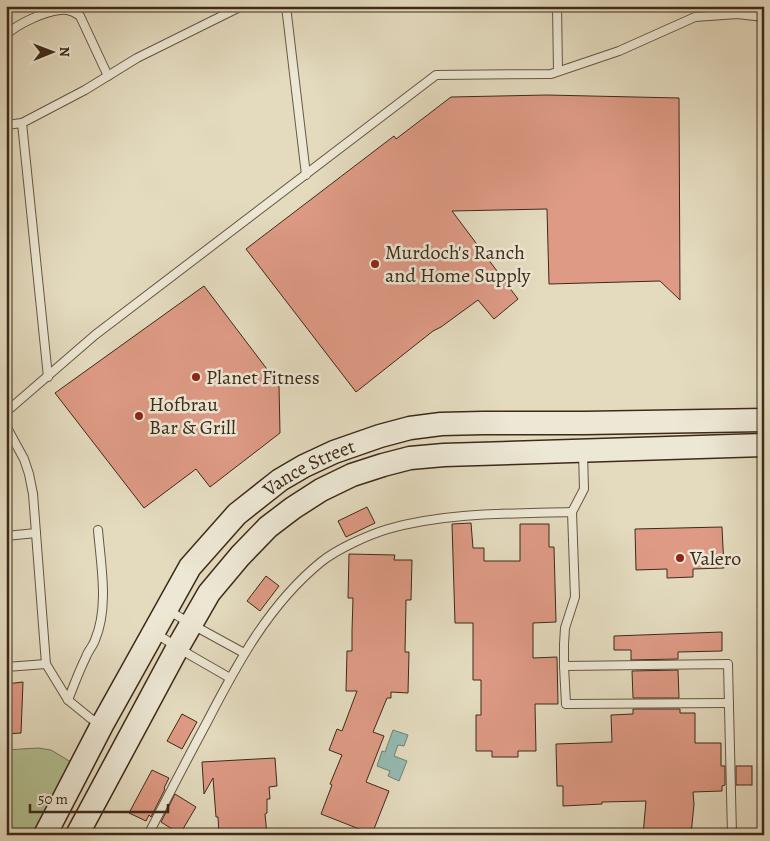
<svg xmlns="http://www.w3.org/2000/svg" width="770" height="841" font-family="Alegreya,serif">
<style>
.green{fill:#b3c092;stroke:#787556}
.water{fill:#95bbb3;stroke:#728175}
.building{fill:#de9a85;stroke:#3d2a19}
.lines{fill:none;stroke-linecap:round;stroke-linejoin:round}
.lane-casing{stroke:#675642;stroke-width:10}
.secondary-casing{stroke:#3d2a19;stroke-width:25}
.lane{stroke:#ede8d5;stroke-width:8}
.secondary{stroke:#ede8d5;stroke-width:22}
.poi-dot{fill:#8f2418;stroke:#ede8d5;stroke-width:2}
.labels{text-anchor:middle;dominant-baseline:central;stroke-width:5;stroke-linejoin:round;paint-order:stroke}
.poi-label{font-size:20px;fill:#3d2a19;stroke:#ede8d5;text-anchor:start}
.street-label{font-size:20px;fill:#3d2a19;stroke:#ede8d5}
</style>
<rect width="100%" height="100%" fill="#e4dbbf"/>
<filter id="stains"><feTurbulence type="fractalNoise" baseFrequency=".004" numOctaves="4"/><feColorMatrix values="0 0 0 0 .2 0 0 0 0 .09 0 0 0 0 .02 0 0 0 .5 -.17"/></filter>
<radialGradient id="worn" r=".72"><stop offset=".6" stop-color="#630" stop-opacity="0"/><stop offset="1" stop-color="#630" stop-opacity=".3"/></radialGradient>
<polygon class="green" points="38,748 51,750 71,762 34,835 6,835 6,750"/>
<polygon class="water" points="393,730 408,735 404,746 398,745 394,756 407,761 399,781 388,776 390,771 377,766 382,751 385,752"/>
<g class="building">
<polygon points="547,95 679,98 680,300 660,281 549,284 547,209 452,211 518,299 494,319 478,300 441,327 433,331 356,392 246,249 394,136 396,139 451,97"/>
<polygon points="204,286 279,385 280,433 210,487 196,469 144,508 55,393"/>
<polygon points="367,507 375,523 346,537 338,521"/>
<polygon points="471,523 473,548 484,548 484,561 520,561 520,524 549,524 549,547 554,547 556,622 533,623 533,658 557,657 558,704 535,704 536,751 518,751 518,757 492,757 492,751 476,751 476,715 481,715 481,680 473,680 473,623 455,623 452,524"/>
<polygon points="722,527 724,568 693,569 693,577 667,578 667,569 636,570 635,529"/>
<polygon points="349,554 395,555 394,560 412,560 411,600 406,600 405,652 409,652 408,693 391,692 391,698 387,698 373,732 384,736 366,782 389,791 372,834 321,814 332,785 330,784 342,755 329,750 337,729 342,731 357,691 346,691 347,651 352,651 352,631 353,598 348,598"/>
<polygon points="266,576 279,586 260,611 247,601"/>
<polygon points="722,632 722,651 678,652 678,659 631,660 631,650 614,650 614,636"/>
<polygon points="678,670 679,698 633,698 632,671"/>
<polygon points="23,682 21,733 6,734 6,684"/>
<polygon points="633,709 680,709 680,713 695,713 695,743 721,743 721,766 725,766 725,785 722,786 722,791 693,792 694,804 691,835 643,835 646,801 602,802 602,804 563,806 563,786 557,786 556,744 612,742 611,715 633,714"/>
<polygon points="182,714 197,722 182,749 167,741"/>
<polygon points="275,758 277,786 269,787 270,799 267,799 267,813 265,814 267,835 219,835 218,817 216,817 213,778 204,794 202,762"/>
<rect x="736" y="766" width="16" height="19"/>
<polygon points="152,770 169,778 164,788 165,789 151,817 149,815 146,821 129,813"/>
<polygon points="175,794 196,807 180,834 161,822"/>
</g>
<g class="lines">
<g class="lane-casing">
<g id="lane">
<polyline points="286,6 306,175"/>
<polyline points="557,6 558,71"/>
<path d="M6,35C17,24 45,11 61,10C68,9 74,12 80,16L108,76"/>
<polyline points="22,123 48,377"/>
<polyline points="6,125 22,123 85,90 137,58 242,6"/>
<polyline points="6,412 95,335 436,75 551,74 619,51 695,17 737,14 764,17"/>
<polyline points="6,426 24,459 29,474 33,494 46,664 68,700 90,718 101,725"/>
<polyline points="572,512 584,489 583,452"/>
<polyline points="6,536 36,533"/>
<polyline points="168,610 191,624 244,653"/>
<polyline points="155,633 190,655 230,678"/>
<polyline points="564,666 566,704 729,703"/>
<polyline points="6,667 46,664"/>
<path d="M68,700C74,685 79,671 86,657C88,651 93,646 95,640C109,607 101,566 98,530"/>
<path d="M148,835C167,798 186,761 206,724C236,666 268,605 321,562C337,549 368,535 388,529C448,512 510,514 572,512L575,597L565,628L564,644V666L728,664L732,835"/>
</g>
</g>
<g class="secondary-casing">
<g id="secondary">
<path id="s1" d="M45,835L102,725L190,567L237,514L280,480L304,466L334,452L380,436L410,428L441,424L483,423H584L764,420"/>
<polyline points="77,835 178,647 209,593 240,556 268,527 293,508 321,490 352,475 383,465 410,458 444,455 764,445"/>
</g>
</g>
<use href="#lane" class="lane"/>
<use href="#secondary" class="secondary"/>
</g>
<g class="poi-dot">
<circle cx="375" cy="264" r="5"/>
<circle cx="196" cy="377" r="5"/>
<circle cx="139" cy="416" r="5"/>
<circle cx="680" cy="558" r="5"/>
</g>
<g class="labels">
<g class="poi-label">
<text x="385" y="252">Murdoch's Ranch<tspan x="385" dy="23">and Home Supply</tspan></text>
<text x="206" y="377">Planet Fitness</text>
<text x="149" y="404">Hofbrau<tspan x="149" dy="23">Bar &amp; Grill</tspan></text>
<text x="690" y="558">Valero</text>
</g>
<g class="street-label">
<text stroke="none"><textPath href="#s1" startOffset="462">Vance Street</textPath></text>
</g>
</g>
<rect width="770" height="841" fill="none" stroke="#e4dbbf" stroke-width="25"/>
<rect x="8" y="8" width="755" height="826" fill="none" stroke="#3d2a19" stroke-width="2.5"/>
<rect x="12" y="12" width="745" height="816" fill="none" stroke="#3d2a19"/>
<g transform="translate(52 52) rotate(89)" stroke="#ede8d5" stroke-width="4" paint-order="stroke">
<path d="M0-4L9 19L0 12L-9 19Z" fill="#3d2a19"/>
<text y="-8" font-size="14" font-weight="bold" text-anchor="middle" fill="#3d2a19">N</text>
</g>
<path d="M30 804v8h138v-8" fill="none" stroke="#3d2a19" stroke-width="2.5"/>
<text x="38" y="804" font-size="15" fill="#3d2a19" stroke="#ede8d5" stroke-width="4" paint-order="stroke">50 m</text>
<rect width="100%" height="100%" filter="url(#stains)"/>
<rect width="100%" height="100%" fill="url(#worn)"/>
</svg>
